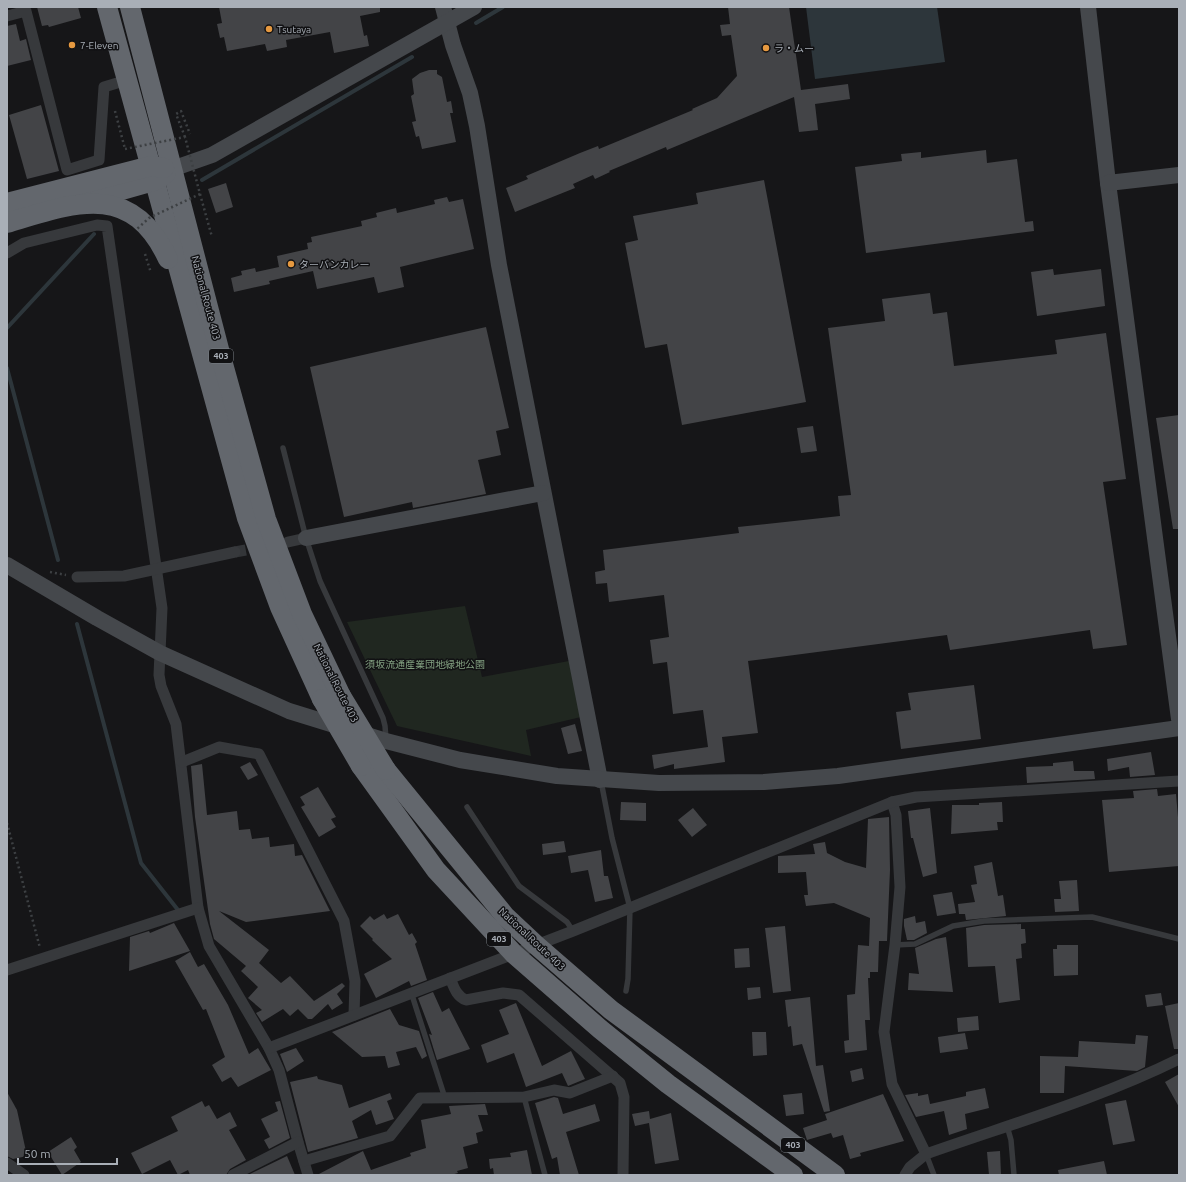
<svg xmlns="http://www.w3.org/2000/svg" width="1186" height="1182" font-family="Ubuntu,'Noto Sans JP',sans-serif">
<style>
.green{fill:#202720}
.water{fill:#2d363b}
.lines{fill:none;stroke-linecap:round;stroke-linejoin:round}
.stream{stroke:#2d363b;stroke-width:4}
.building{fill:#434447}
.street-tunnel{stroke:#333538;stroke-width:11;stroke-dasharray:11 5.5;stroke-linecap:butt}
.path{stroke:#3d4043;stroke-width:2.5;stroke-dasharray:2 3;stroke-linecap:butt}
.lane{stroke:#37393c;stroke-width:5.5}
.street{stroke:#37393c;stroke-width:11}
.secondary{stroke:#45484c;stroke-width:16}
.highway{stroke:#63676d;stroke-width:20}
.path-bridge{stroke:#3d4043;stroke-width:2.5;stroke-dasharray:2 3;stroke-linecap:butt}
.highway-bridge{stroke:#63676d;stroke-width:20}
.poi-dot{fill:#e69940;stroke:#111113;stroke-width:1.5}
.labels{text-anchor:middle;dominant-baseline:central;stroke-width:3;stroke-linejoin:round;paint-order:stroke}
.shield{fill:#111113;stroke:#7b8086;stroke-width:1}
.shield-label{font-size:9px;font-weight:bold;fill:#a9afb7}
.poi-label{font-size:10px;fill:#a9afb7;stroke:#111113;text-anchor:start}
.street-label{font-size:10px;fill:#a9afb7;stroke:#111113}
.park-label{font-size:10px;fill:#83a081;stroke:#111113}
</style>
<rect width="100%" height="100%" fill="#161618"/>
<polygon class="green" points="465,606 482,677 569,661 581,717 526,730 531,756 397,726 347,622"/>
<polygon class="water" points="806,7 937,7 945,62 815,79"/>
<g class="lines">
<g class="stream">
<polyline points="476,23 503,7"/>
<polyline points="202,180 412,57"/>
<polyline points="7,328 94,234"/>
<polyline points="7,368 58,560"/>
<polyline points="77,624 141,863 178,910"/>
</g>
</g>
<g class="building">
<polygon points="37,7 78,7 81,18 49,27 48,25 42,26"/>
<polygon points="219,7 380,7 380,12 360,16 364,36 367,35 369,46 334,53 330,32 286,40 287,47 267,51 265,44 227,51 224,37 220,38 217,24 222,23"/>
<polygon points="728,7 789,7 801,90 848,84 850,99 815,104 818,130 799,132 794,97 667,150 666,147 609,171 610,172 595,179 593,175 573,184 575,188 515,212 506,188 528,179 526,176 580,153 598,146 599,149 693,110 692,109 717,98 737,76 731,35 722,36 720,25 730,24"/>
<polygon points="16,24 20,41 26,39 31,60 7,66 7,26"/>
<polygon points="429,70 437,70 437,74 442,77 447,102 451,101 453,113 450,113 456,142 422,149 419,136 416,137 412,122 416,121 411,96 414,94 412,79 420,73"/>
<polygon points="41,105 59,171 27,179 9,115"/>
<polygon points="986,150 987,163 1017,159 1025,222 1033,221 1034,231 866,253 855,167 902,161 901,154 921,152 921,158"/>
<polygon points="764,180 806,402 682,425 667,344 645,348 625,243 638,240 633,216 698,204 696,193"/>
<polygon points="226,183 233,207 216,213 208,189"/>
<polygon points="447,197 449,202 463,199 474,249 400,267 404,287 378,293 374,277 317,289 313,271 269,281 270,284 234,292 231,278 242,275 241,271 255,268 256,272 279,267 277,256 308,249 307,243 312,242 311,237 362,226 361,221 377,217 376,213 396,208 397,213 435,204 434,200"/>
<polygon points="1053,269 1054,275 1101,269 1105,306 1037,316 1031,272"/>
<polygon points="930,293 933,314 947,312 954,366 1057,354 1055,340 1106,333 1126,479 1103,482 1127,645 1093,649 1090,630 950,650 947,635 748,661 758,733 722,737 725,762 674,769 674,764 654,769 652,755 708,747 703,710 673,714 667,662 653,664 650,640 669,637 664,595 609,602 607,583 596,584 595,572 605,570 603,550 739,533 738,527 840,516 838,496 851,495 828,328 885,321 882,299"/>
<polygon points="486,327 509,428 496,431 501,455 478,460 486,494 413,508 412,502 344,517 310,367"/>
<polygon points="1179,415 1179,529 1173,529 1156,418"/>
<polygon points="813,426 817,451 801,453 797,428"/>
<polygon points="974,685 981,739 901,749 896,712 911,710 908,693"/>
<polygon points="575,724 582,751 568,754 561,728"/>
<polygon points="1151,752 1155,775 1130,777 1129,767 1108,771 1107,759"/>
<polygon points="1073,761 1074,771 1094,771 1095,779 1027,783 1026,767 1053,766 1053,763"/>
<polygon points="250,762 258,775 248,780 240,767"/>
<polygon points="202,764 207,815 237,811 239,830 250,829 252,839 269,837 270,847 294,844 295,856 302,855 330,911 246,922 219,911 269,950 259,963 281,983 290,976 314,1001 342,983 345,986 337,994 343,1003 332,1010 328,1004 312,1019 308,1019 298,1009 290,1016 283,1009 262,1022 256,1013 262,1010 248,998 258,987 241,971 246,966 214,939 210,924 195,817 191,766"/>
<polygon points="318,787 336,817 331,819 336,827 319,837 301,807 305,805 300,797"/>
<polygon points="1157,789 1158,796 1176,794 1179,829 1179,866 1109,872 1102,800 1134,798 1133,791"/>
<polygon points="621,802 646,803 646,821 620,820"/>
<polygon points="1002,802 1003,822 997,822 998,830 951,834 952,805 979,805 979,803"/>
<polygon points="693,808 707,825 692,837 678,820"/>
<polygon points="930,808 937,873 923,877 913,838 911,838 908,811"/>
<polygon points="889,817 890,870 887,941 879,941 878,972 870,972 870,978 868,978 870,1020 865,1020 867,1050 845,1053 844,1041 849,1040 847,995 855,994 858,945 869,946 870,918 834,903 806,906 804,895 808,895 806,872 778,873 778,856 815,854 813,844 825,842 827,853 845,862 866,868 868,819"/>
<polygon points="564,841 566,852 543,855 542,844"/>
<polygon points="601,850 604,876 608,876 613,898 595,902 588,870 571,873 568,856"/>
<polygon points="992,862 998,896 1003,895 1006,916 966,920 965,914 959,914 958,904 975,902 971,885 977,884 974,866"/>
<polygon points="1077,880 1079,911 1055,912 1054,899 1061,899 1059,881"/>
<polygon points="952,892 956,913 937,916 933,895"/>
<polygon points="384,914 387,919 398,914 409,935 412,933 417,942 415,944 427,980 411,986 409,981 376,998 364,974 392,959 372,940 373,939 360,926 370,916 374,920"/>
<polygon points="915,916 916,923 925,921 927,933 914,940 907,940 904,926 904,919"/>
<polygon points="174,923 190,951 129,971 130,937 149,931 150,933"/>
<polygon points="1021,924 1021,929 1025,929 1026,943 1021,944 1022,958 1016,959 1020,1000 999,1003 995,966 968,967 966,928 984,925"/>
<polygon points="785,926 791,991 773,993 765,928"/>
<polygon points="946,937 953,992 908,990 909,973 919,974 915,948 936,939"/>
<polygon points="1057,945 1078,945 1078,975 1054,976 1053,949 1057,949"/>
<polygon points="749,948 750,967 735,968 734,949"/>
<polygon points="190,952 198,967 204,964 228,1005 249,1054 258,1048 271,1070 238,1087 231,1077 222,1082 212,1065 225,1057 206,1009 203,1010 175,961"/>
<polygon points="760,987 761,998 748,1000 747,988"/>
<polygon points="433,992 442,1012 449,1008 470,1049 437,1060 429,1034 432,1035 418,998"/>
<polygon points="1161,993 1163,1005 1147,1007 1145,995"/>
<polygon points="810,997 816,1066 823,1065 830,1111 824,1112 802,1044 793,1046 791,1026 788,1027 785,1000"/>
<polygon points="516,1003 542,1066 571,1051 585,1079 568,1086 562,1073 526,1087 514,1053 487,1063 481,1045 509,1034 499,1010"/>
<polygon points="1179,1003 1179,1049 1174,1049 1165,1006"/>
<polygon points="390,1009 399,1025 419,1031 427,1056 422,1059 416,1047 396,1052 400,1065 388,1068 385,1056 362,1057 332,1032"/>
<polygon points="978,1016 979,1030 958,1032 957,1018"/>
<polygon points="752,1032 766,1032 767,1055 753,1056"/>
<polygon points="965,1033 968,1049 940,1053 938,1037"/>
<polygon points="1136,1035 1148,1036 1145,1067 1137,1071 1065,1066 1064,1093 1040,1093 1040,1056 1078,1057 1079,1041 1135,1044"/>
<polygon points="296,1048 304,1061 287,1072 280,1054"/>
<polygon points="862,1068 864,1079 852,1082 850,1071"/>
<polygon points="1179,1074 1179,1107 1165,1082"/>
<polygon points="317,1076 318,1079 342,1085 349,1108 390,1093 392,1099 387,1101 394,1119 376,1125 371,1110 352,1121 358,1138 308,1152 290,1082"/>
<polygon points="985,1088 989,1108 965,1114 967,1129 949,1135 944,1111 916,1117 905,1095 918,1093 918,1096 928,1094 930,1104 966,1096 966,1092"/>
<polygon points="7,1092 17,1110 27,1156 13,1159 7,1156"/>
<polygon points="802,1093 804,1114 786,1116 783,1095"/>
<polygon points="883,1094 904,1141 860,1153 861,1156 850,1159 843,1135 833,1138 831,1133 807,1140 803,1128 827,1120 825,1114"/>
<polygon points="554,1097 558,1098 563,1114 595,1104 600,1121 566,1132 579,1175 560,1175 557,1157 552,1159 535,1103"/>
<polygon points="1126,1100 1135,1141 1113,1145 1105,1104"/>
<polygon points="202,1101 205,1107 209,1105 217,1119 230,1112 237,1126 229,1130 246,1160 230,1169 226,1175 190,1175 188,1170 178,1175 170,1160 142,1174 131,1153 178,1131 171,1117"/>
<polygon points="280,1101 290,1138 269,1149 264,1140 270,1137 261,1119 278,1111 275,1102"/>
<polygon points="485,1104 488,1115 478,1115 483,1131 476,1133 478,1143 463,1147 468,1168 457,1171 458,1173 451,1175 317,1175 363,1151 371,1170 411,1156 410,1153 426,1148 421,1120 451,1114 449,1106"/>
<polygon points="649,1111 650,1119 671,1113 679,1160 655,1164 649,1123 635,1126 632,1114"/>
<polygon points="71,1137 77,1147 74,1150 81,1162 62,1175 48,1152"/>
<polygon points="527,1150 532,1175 494,1175 493,1168 490,1169 489,1159 511,1157 510,1153"/>
<polygon points="1000,1151 1001,1175 989,1175 987,1152"/>
<polygon points="287,1156 295,1175 248,1175"/>
<polygon points="1104,1161 1107,1175 1059,1175 1058,1170"/>
</g>
<g class="lines">
<polyline class="street-tunnel" points="235,552 262,547"/>
<g class="path">
<polyline points="115,111 125,149"/>
<polyline points="185,137 176,114 181,111 190,134"/>
<polyline points="200,194 212,237"/>
<polyline points="145,254 151,273"/>
<polyline points="50,572 66,575"/>
<polyline points="7,823 40,948"/>
</g>
<g class="lane">
<polyline points="283,448 306,538 320,581 383,718 385,726 386,739"/>
<polyline points="601,781 612,838 630,908 628,979 626,991"/>
<polyline points="467,807 519,886 567,922 573,931"/>
<polyline points="895,945 915,944 953,926 984,921 1092,917 1179,939"/>
<polyline points="411,992 445,1098"/>
<polyline points="524,1097 545,1175"/>
<polyline points="1007,1126 1011,1140 1014,1175"/>
<polyline points="926,1154 934,1175"/>
</g>
<g class="street">
<polyline points="7,16 26,11 67,170 99,160 104,87 127,80"/>
<polyline points="7,253 24,243 97,225 107,226 162,608 159,675 161,686 176,724 198,908 209,946 269,1048 279,1070 298,1142 308,1175"/>
<polyline points="288,542 306,538"/>
<polyline points="77,577 124,576 235,552"/>
<polyline points="182,762 219,747 259,754 344,921 355,981 354,1015"/>
<polyline points="892,802 896,815 900,887 895,945 884,1032 892,1084 926,1154"/>
<polyline points="7,970 198,908"/>
<path d="M450,978C454,987 456,996 466,1000L503,993L519,995L620,1083L624,1097L623,1175"/>
<polyline points="269,1048 573,931 892,802 916,797 1179,781"/>
<polyline points="304,1161 390,1136 420,1098 524,1097 554,1090 570,1093 613,1076"/>
<polyline points="7,1163 24,1175"/>
<polyline points="233,1175 298,1142"/>
<path d="M905,1175L910,1167L926,1154C1011,1124 1098,1099 1179,1059"/>
</g>
<g class="secondary">
<polyline points="443,7 453,45 470,93 477,126 499,265 600,780"/>
<polyline points="1088,7 1108,183 1179,719"/>
<polyline points="172,169 212,155 474,7"/>
<polyline points="1108,183 1179,175"/>
<polyline points="306,538 543,493"/>
<polyline points="7,565 97,618 160,653 289,711 386,741 460,760 557,776 659,783 764,782 838,776 1179,728"/>
</g>
<g class="highway">
<polyline points="107,7 247,518 280,607 322,699"/>
<polyline points="130,7 220,353 266,519 302,614 341,696"/>
<polyline points="87,200 154,181 166,173"/>
<polyline points="7,203 151,166 164,168"/>
<path d="M7,223C74,203 131,180 168,259"/>
<polyline points="361,766 436,870 514,954 600,1029 668,1084 793,1175"/>
<polyline points="386,770 505,916 536,945 611,1010 835,1175"/>
</g>
<polyline class="path-bridge" points="125,149 185,137 200,194 149,218 137,229"/>
<g class="highway-bridge">
<polyline points="341,696 386,770"/>
<polyline points="322,699 361,766"/>
</g>
</g>
<g class="poi-dot">
<circle cx="269" cy="29" r="4"/>
<circle cx="72" cy="45" r="4"/>
<circle cx="766" cy="48" r="4"/>
<circle cx="291" cy="264" r="4"/>
</g>
<g class="labels">
<g class="shield">
<rect x="209" y="349" width="24" height="14" rx="3"/>
<rect x="487" y="932" width="24" height="14" rx="3"/>
<rect x="781" y="1138" width="24" height="14" rx="3"/>
</g>
<g class="shield-label">
<text x="221" y="356">403</text>
<text x="499" y="939">403</text>
<text x="793" y="1145">403</text>
</g>
<g class="poi-label">
<text x="277" y="29">Tsutaya</text>
<text x="80" y="45">7-Eleven</text>
<text x="774" y="48">ラ・ムー</text>
<text x="299" y="264">ターバンカレー</text>
</g>
<g class="street-label">
<text transform="translate(206 298) rotate(75)">National Route 403</text>
<text transform="translate(336 683) rotate(63)">National Route 403</text>
<text transform="translate(532 939) rotate(43)">National Route 403</text>
</g>
<g class="park-label">
<text x="425" y="664">須坂流通産業団地緑地公園</text>
</g>
</g>
<rect width="1186" height="1182" fill="none" stroke="#a9afb7" stroke-width="16"/>
<path d="M18 1158v6h99v-6" fill="none" stroke="#a9afb7" stroke-width="2"/>
<text x="24" y="1158" font-size="12" fill="#a9afb7" stroke="#111113" stroke-width="3" paint-order="stroke">50 m</text>
</svg>
